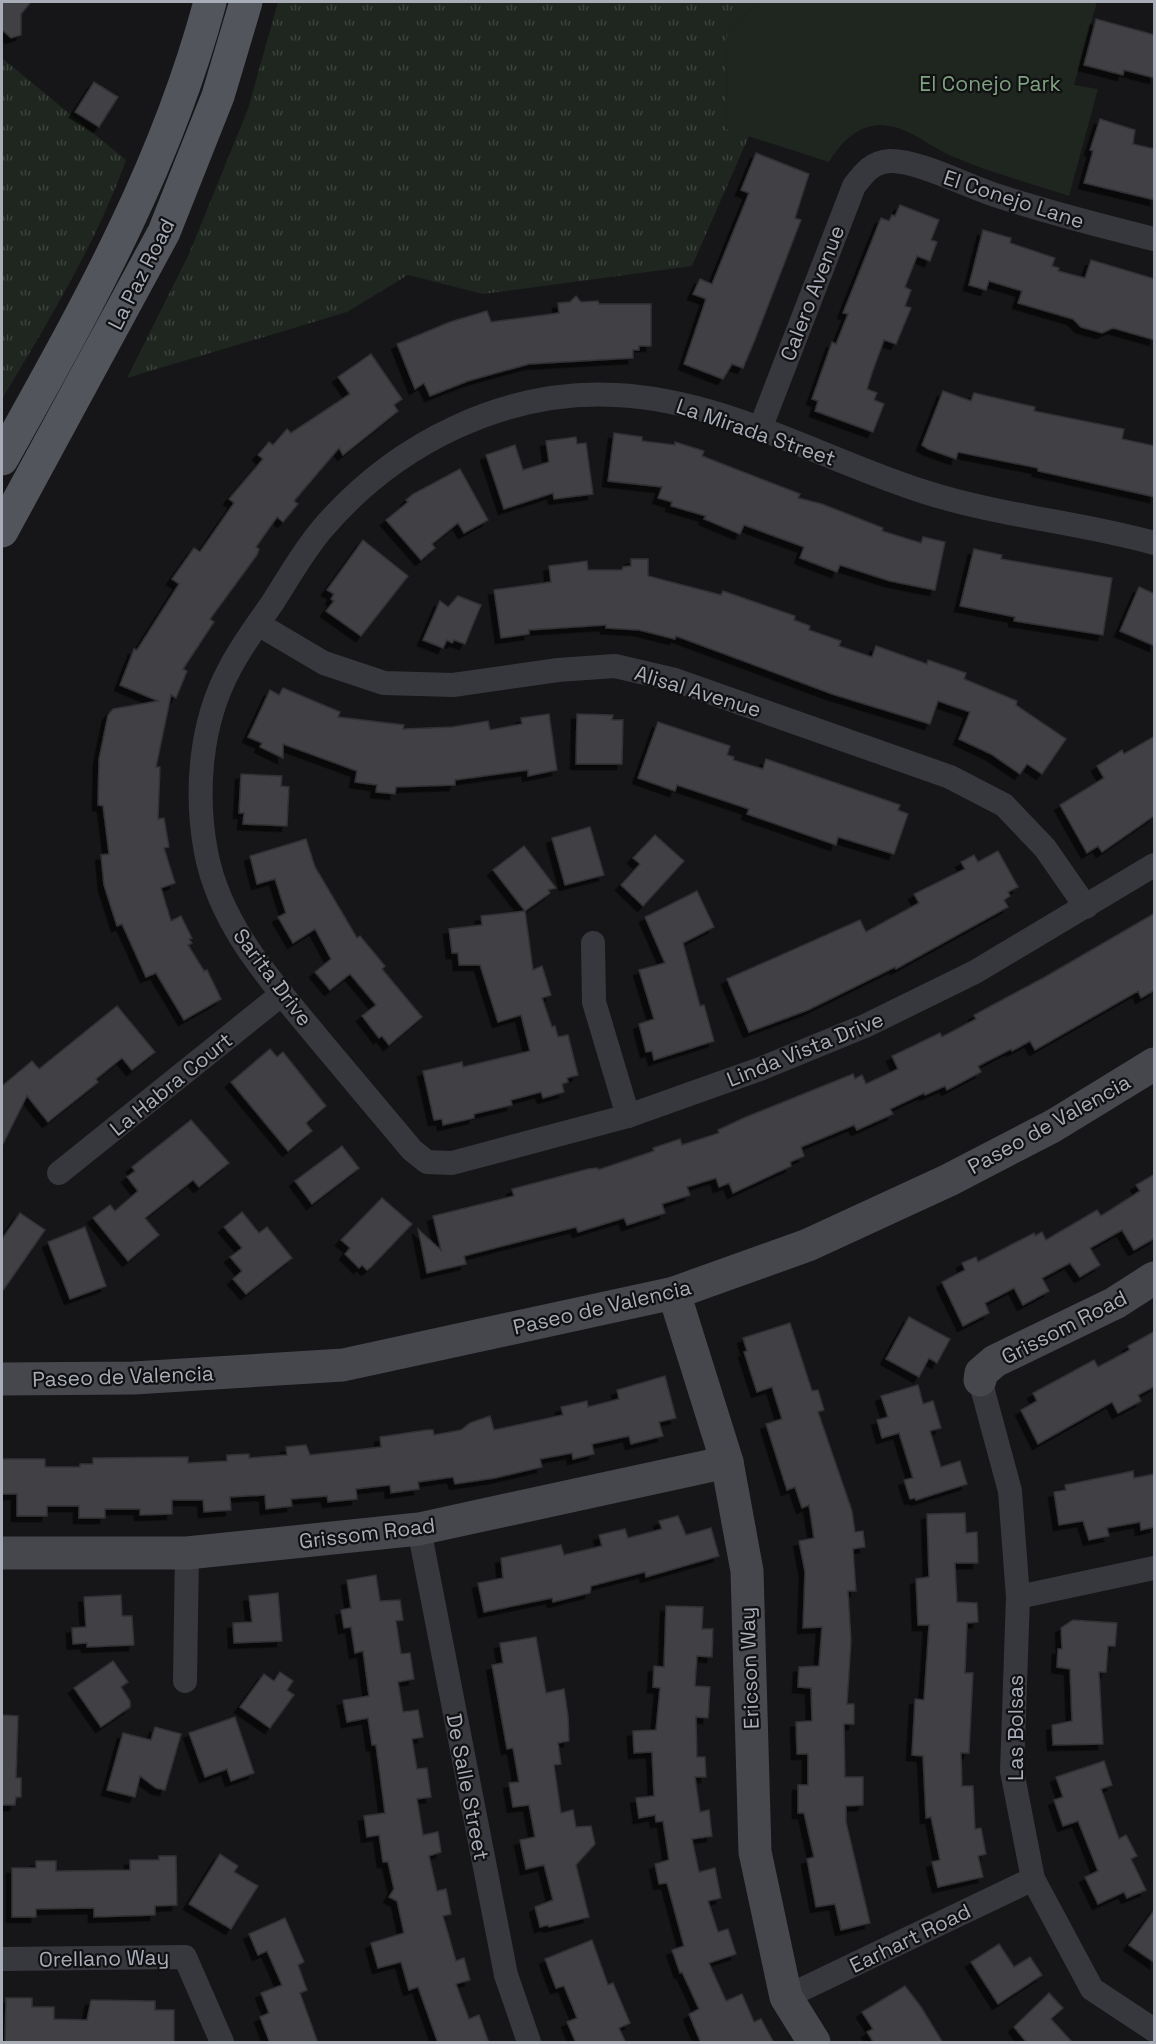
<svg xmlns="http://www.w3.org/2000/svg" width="1156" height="2044" font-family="'Space Grotesk',sans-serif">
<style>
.grass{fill:url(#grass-tufts)}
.park{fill:#1e261f}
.building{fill:#404145;stroke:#303034;stroke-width:1.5;filter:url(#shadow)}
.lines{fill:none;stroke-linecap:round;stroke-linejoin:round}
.street{stroke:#37383d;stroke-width:24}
.secondary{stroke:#45474d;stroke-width:33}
.primary{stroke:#53555c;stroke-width:33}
.labels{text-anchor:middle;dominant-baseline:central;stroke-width:4.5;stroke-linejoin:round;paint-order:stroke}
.park-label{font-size:21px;fill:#7fa381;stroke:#111113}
.street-label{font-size:21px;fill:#a8adb8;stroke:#111113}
</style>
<defs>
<pattern id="grass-tufts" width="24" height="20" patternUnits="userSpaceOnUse" patternTransform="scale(1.5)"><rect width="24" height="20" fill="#1e261f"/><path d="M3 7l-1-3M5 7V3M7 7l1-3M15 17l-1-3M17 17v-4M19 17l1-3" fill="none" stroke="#3c433d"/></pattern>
<filter id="shadow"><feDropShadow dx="-5.5" dy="5.5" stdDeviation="0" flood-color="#0009"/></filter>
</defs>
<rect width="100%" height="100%" fill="#161618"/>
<g class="grass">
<polygon points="278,2 758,2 727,36 726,128 749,136 692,266 483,294 408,275 347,312 127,378 189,254 248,109"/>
<path d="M2,58L126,160C96,244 48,322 2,399Z"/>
</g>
<path class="park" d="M758,2H1097L1074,85L1098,89L1069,196C1031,183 991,173 954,157C929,147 908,125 879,125C856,126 840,144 829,162L726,129L727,36Z"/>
<g class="building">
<polygon points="2,2 31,2 21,14 21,35 11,38 2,30"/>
<polygon points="1096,19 1155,35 1155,78 1124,70 1123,75 1084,65"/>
<polygon points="94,82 118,97 99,127 75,112"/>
<polygon points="1100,119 1135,130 1133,144 1155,149 1155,200 1084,183 1093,151 1090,150"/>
<polygon points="756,153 809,174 795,218 801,220 754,342 743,368 732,364 723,379 684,364 706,299 693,294 700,279 712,284 749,193 741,190"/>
<polygon points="900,205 939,220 931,240 937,242 930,261 917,256 905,287 911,290 905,306 911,308 896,344 884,340 872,373 867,389 877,393 874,400 884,404 873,432 815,411 818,401 812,399 832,342 836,344 848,314 843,313 881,218 889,221 892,215 895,216"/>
<polygon points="983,230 1011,238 1010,243 1055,258 1052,266 1059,268 1058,271 1085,278 1091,260 1155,279 1155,340 1113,328 1102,333 1081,327 1073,319 1018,303 1022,291 989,281 986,290 969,285"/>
<polygon points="576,296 581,302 598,301 599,304 651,304 651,346 639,346 639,350 633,350 633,358 529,364 468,381 430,396 424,383 415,389 397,344 450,322 487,311 491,322 559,313 558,303 570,302"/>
<polygon points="371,354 402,399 394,405 398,411 343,455 339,448 294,501 298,504 283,522 277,517 256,547 259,549 257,555 210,619 214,622 183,669 187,671 176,698 171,695 156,767 160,767 158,819 164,818 169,847 164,848 175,883 161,888 171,921 181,916 192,938 189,939 192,943 188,945 204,971 207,970 221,999 184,1020 156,973 146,977 122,924 117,926 104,885 101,855 109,854 103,806 98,805 99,759 108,715 113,709 158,701 120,685 134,649 137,650 179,584 172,579 194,548 200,552 234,503 229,499 263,459 258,455 269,442 273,445 287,429 291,433 350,394 338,377"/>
<polygon points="943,391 971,401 974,393 1035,407 1034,411 1124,429 1122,439 1155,446 1155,497 1038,471 1038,468 958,452 956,459 928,449 922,445"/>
<polygon points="614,433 642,437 642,441 675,445 675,442 704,451 702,456 800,494 798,498 822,504 883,528 882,531 921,543 923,537 945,542 935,590 890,581 840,565 837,572 800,558 804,547 744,525 740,534 704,519 706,516 671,506 672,502 658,498 662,487 608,481"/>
<polygon points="576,437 577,444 586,443 593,494 554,499 553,493 504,509 486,455 515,445 523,470 549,462 546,441"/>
<polygon points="460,469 488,520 464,533 458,523 432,544 435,548 421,560 386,520 408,502 406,500 413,494"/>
<polygon points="363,540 408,576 361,636 326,611 334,601 331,599 334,594 327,590"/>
<polygon points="974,549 1002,555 1001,559 1112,578 1103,635 1014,621 1015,617 960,606"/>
<polygon points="631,559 648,559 648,576 721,595 723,591 795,616 794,620 810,626 809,630 841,641 839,646 872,657 876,646 927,664 928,660 966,673 964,679 1017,701 1016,705 1066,739 1042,774 1027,764 1020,774 991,754 959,739 970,712 938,701 930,724 832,694 676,636 675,639 639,630 606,628 606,625 529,630 529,634 501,638 494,590 551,582 549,566 587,561 588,570 622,570 623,567 631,566"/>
<polygon points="1139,587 1155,594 1155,646 1120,631"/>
<polygon points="458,596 481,605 465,644 454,640 452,643 447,640 443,648 423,640 440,601 448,607"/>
<polygon points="283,688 340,712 338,717 404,725 403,729 452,727 488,721 490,730 522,724 521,718 549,714 557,770 528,776 528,770 455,780 455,785 396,787 395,794 376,792 377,785 355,782 357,771 283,744 283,758 260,747 262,743 248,737 270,690 279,695"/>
<polygon points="577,714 613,715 612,720 623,720 622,764 576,764"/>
<polygon points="658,722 730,746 727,755 734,757 733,760 763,769 766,759 900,805 898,810 908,814 894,854 838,837 836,845 747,814 749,809 677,785 675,791 638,778"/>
<polygon points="1155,736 1155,815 1102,852 1098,846 1087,853 1060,805 1104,778 1097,766 1122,750 1124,754"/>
<polygon points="241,774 282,776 281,786 289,787 287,826 243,824 244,813 239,813"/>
<polygon points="590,827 604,875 565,885 552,838"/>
<polygon points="655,835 684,861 643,906 621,885 640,864 633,858"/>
<polygon points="306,839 315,867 357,938 360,936 385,966 382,969 422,1017 389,1045 382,1036 379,1038 362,1016 376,1005 350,974 330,990 315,972 331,959 315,929 293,943 278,917 286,913 275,879 257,884 250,856"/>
<polygon points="524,846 556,888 548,890 550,893 525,911 533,970 542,966 551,995 542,998 552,1027 555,1026 558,1037 568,1035 578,1075 567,1078 568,1082 562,1084 564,1092 543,1098 541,1092 511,1100 512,1105 474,1114 474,1118 443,1125 442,1119 434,1120 423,1071 462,1062 463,1067 530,1051 521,1015 498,1022 480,965 459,965 458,953 452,953 449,929 482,925 481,916 525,911 493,870"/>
<polygon points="998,851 1018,887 1008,892 1010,896 1004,900 1008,907 896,969 895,967 808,1010 749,1032 727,979 860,920 866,932 919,903 914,894 965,869 961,862 974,855 978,862"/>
<polygon points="697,891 714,927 683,943 700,1006 704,1005 714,1041 654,1060 652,1051 646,1052 639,1024 654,1019 639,970 665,963 645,917"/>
<polygon points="1155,913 1155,990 1141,998 1138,991 1035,1050 1030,1041 1012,1051 1011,1049 978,1066 981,1072 947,1090 945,1086 925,1095 924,1093 890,1109 893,1114 857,1130 854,1125 801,1147 804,1156 790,1162 791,1166 733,1193 729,1183 719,1187 716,1178 687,1187 690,1195 662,1204 665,1213 627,1225 624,1218 578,1232 576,1227 464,1256 466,1264 427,1273 418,1229 441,1250 433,1216 514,1196 512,1189 588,1169 598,1168 598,1170 654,1151 653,1148 680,1139 682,1145 719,1133 718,1130 746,1117 853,1074 855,1079 862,1075 866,1084 898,1069 892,1056 940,1033 942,1037 976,1019 974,1015 1045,977"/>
<polygon points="117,1006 155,1052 132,1070 122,1058 96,1079 98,1082 92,1087 48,1122 27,1096 2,1146 2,1086 32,1061 39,1069"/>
<polygon points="270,1049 277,1057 283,1052 326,1106 306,1123 312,1131 288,1151 231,1082"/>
<polygon points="191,1120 229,1163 199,1187 193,1180 145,1218 159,1235 128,1261 93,1218 110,1205 115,1211 138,1191 127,1177 135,1171 132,1167"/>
<polygon points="342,1146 359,1168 312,1204 295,1181"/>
<polygon points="1155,1174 1155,1238 1134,1250 1122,1230 1090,1248 1100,1265 1080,1277 1070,1263 1042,1278 1049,1291 1023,1305 1014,1288 985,1303 989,1313 963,1326 942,1282 965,1270 962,1263 976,1257 978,1262 1034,1233 1035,1236 1042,1232 1046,1240 1097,1210 1101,1216 1140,1191 1136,1185"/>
<polygon points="382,1198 412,1224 371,1267 367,1270 362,1265 359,1268 345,1254 350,1248 341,1240"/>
<polygon points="242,1212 259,1233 267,1227 292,1258 246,1294 233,1279 242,1271 230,1257 242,1248 224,1227"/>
<polygon points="20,1213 45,1230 2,1292 2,1239"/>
<polygon points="85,1227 106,1286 70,1299 48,1242"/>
<polygon points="909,1317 950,1339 937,1363 929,1358 919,1377 886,1359"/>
<polygon points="790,1323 812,1391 818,1390 824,1410 818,1412 852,1511 855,1532 863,1531 865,1547 853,1549 856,1591 848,1591 851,1641 847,1704 854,1704 854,1724 844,1724 845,1777 863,1777 863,1805 846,1806 846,1822 870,1923 841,1930 835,1904 816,1907 807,1859 814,1857 804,1813 798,1813 798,1785 808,1785 808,1754 797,1754 796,1722 812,1721 811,1688 798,1687 799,1667 819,1666 822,1627 803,1628 805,1572 799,1541 814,1538 809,1505 802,1508 795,1487 787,1490 766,1424 782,1419 772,1387 757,1392 744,1352 747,1351 743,1338"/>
<polygon points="1155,1331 1155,1386 1138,1395 1141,1401 1118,1413 1112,1402 1038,1444 1021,1410 1037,1401 1033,1393 1094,1360 1098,1367 1130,1350 1128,1346"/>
<polygon points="665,1376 676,1418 659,1422 663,1436 631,1444 629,1436 592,1444 594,1454 573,1459 572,1453 540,1459 542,1467 495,1478 455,1484 453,1477 418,1482 419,1489 391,1493 390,1485 356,1489 357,1499 328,1502 327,1496 291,1499 292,1506 266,1509 265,1495 230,1497 231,1510 204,1512 203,1500 172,1500 172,1514 140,1515 140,1509 105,1509 105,1518 79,1518 79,1506 47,1506 47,1516 17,1516 17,1494 2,1494 2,1459 45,1459 45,1467 80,1467 80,1464 93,1464 93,1458 188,1457 188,1463 227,1461 227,1455 249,1454 249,1458 287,1455 286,1447 306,1445 310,1455 381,1447 380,1437 427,1430 433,1430 434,1435 461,1430 470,1423 490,1416 494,1430 563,1415 561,1407 587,1401 588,1407 619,1399 617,1390"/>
<polygon points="918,1385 923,1404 933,1401 941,1428 930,1431 941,1467 960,1461 967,1484 916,1500 915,1498 910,1499 904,1480 913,1478 899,1433 882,1438 877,1420 888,1417 881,1396"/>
<polygon points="1133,1471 1134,1478 1155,1474 1155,1527 1141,1530 1140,1522 1107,1528 1109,1536 1089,1540 1083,1521 1059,1525 1054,1492 1066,1490 1065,1485"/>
<polygon points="965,1513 966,1533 977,1532 978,1563 955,1563 957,1602 977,1603 978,1622 967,1623 965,1673 973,1673 969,1753 961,1753 962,1786 973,1786 975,1829 981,1828 986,1854 978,1856 983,1877 938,1887 932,1862 940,1860 931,1817 926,1818 923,1756 912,1755 915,1699 924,1700 929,1625 918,1625 916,1579 929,1577 927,1514"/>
<polygon points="678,1516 686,1535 711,1528 719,1556 646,1577 645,1572 591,1586 590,1593 553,1602 552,1598 484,1612 478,1583 503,1578 501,1558 561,1545 564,1555 602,1546 599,1535 625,1529 628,1538 662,1529 659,1521"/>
<polygon points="376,1575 380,1601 400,1600 403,1620 396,1621 401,1654 410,1653 414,1679 398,1682 403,1712 418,1710 423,1737 412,1739 417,1769 427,1768 431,1797 417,1799 423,1835 438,1832 441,1852 429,1856 437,1891 446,1889 451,1914 443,1916 456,1961 464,1958 470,1980 456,1984 469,2019 479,2015 489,2043 438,2043 418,1987 409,1990 401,1962 378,1968 371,1943 404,1933 397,1901 389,1897 394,1889 388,1862 383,1862 379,1835 367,1837 364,1816 385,1813 376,1745 372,1745 368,1718 347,1722 343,1700 369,1696 363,1651 355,1653 351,1627 344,1628 341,1610 351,1608 347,1580"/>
<polygon points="278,1593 282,1641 234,1643 233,1623 252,1622 249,1596"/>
<polygon points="121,1595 122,1616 132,1616 134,1645 87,1647 87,1643 73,1644 72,1628 86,1627 84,1597"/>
<polygon points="666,1606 703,1607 702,1629 713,1629 712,1657 697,1656 695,1686 710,1687 708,1718 696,1717 697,1757 705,1757 706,1777 695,1777 700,1812 709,1810 712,1836 692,1839 699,1872 715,1868 721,1898 708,1901 718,1932 728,1929 736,1954 709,1963 726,2001 742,1994 754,2022 761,2019 774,2043 701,2043 689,2014 699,2009 682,1972 680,1973 672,1950 684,1946 667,1883 659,1884 655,1864 669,1860 663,1821 656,1822 655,1815 639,1818 636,1798 654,1796 652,1752 634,1753 633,1731 656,1730 660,1688 653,1687 654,1666 664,1667"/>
<polygon points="1073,1620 1117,1623 1115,1646 1108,1646 1106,1672 1099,1672 1103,1744 1053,1745 1052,1725 1072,1721 1070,1669 1057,1667 1058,1649 1062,1649 1061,1628"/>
<polygon points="536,1637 546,1693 564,1689 568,1716 569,1741 558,1743 561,1764 554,1765 561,1813 573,1810 576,1827 591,1826 595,1844 576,1865 589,1917 549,1927 548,1925 540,1927 535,1907 553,1900 544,1865 526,1869 520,1840 535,1837 529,1805 513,1807 509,1783 519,1782 513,1748 507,1749 492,1665 503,1663 500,1643"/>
<polygon points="113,1661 128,1682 121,1687 130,1701 130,1707 101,1727 74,1688"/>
<polygon points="280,1672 293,1681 287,1690 294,1695 270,1728 240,1707 264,1674 274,1681"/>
<polygon points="2,1715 18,1716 16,1778 21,1778 21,1797 16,1797 15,1805 2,1805"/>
<polygon points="235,1717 254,1773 231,1781 227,1769 205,1777 189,1733"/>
<polygon points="155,1727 181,1734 165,1790 156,1788 140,1776 135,1797 107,1790 123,1733 151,1740"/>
<polygon points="1104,1761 1112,1785 1101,1789 1119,1839 1126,1835 1137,1856 1131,1859 1146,1890 1127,1898 1124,1892 1098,1904 1085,1877 1098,1871 1078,1821 1063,1826 1054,1800 1063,1797 1056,1777"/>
<polygon points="220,1854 238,1866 234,1872 258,1886 231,1929 189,1904"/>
<polygon points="159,1856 176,1856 177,1905 155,1906 155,1915 94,1917 94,1908 36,1909 36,1917 12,1917 12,1868 36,1868 36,1861 56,1861 56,1871 130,1870 130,1860 159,1860"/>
<polygon points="1155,1909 1155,1963 1129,1945"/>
<polygon points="285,1918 304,1962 298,1965 307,1990 300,1993 318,2043 270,2043 260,2017 269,2013 261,1993 282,1985 267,1951 258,1955 249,1934"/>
<polygon points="592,1940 608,1985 613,1983 630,2023 619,2028 626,2043 576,2043 567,2022 577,2018 564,1986 556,1988 545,1959"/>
<polygon points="999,1944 1014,1967 1030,1957 1042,1975 998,2004 971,1962"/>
<polygon points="905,1986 921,2007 943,2043 874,2043 867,2032 873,2029 862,2012"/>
<polygon points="1049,1993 1063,2008 1051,2019 1073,2043 1027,2043 1014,2027"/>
<polygon points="6,1998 32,1998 32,2007 54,2007 54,2019 87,2020 91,2000 155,2001 155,2010 174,2010 174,2043 5,2043"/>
</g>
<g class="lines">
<g class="street">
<path d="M760,429L854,186C864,173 872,162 890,161C917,160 967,186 995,195C1047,212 1101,226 1154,239"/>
<path d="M1154,543C1079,522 999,516 925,492C823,460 725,400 616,395C504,389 395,444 323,528C304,550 289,577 273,602C258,624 241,646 229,670C200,724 195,793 206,852C220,926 272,982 318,1038C349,1075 381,1113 412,1150L427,1162L452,1163L628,1116L760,1069L865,1026L975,972L1154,865"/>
<polyline points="258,624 324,663 384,683 453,685 558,670 615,666 675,680 950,777 1004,805 1045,848 1086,907"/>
<polyline points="593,943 594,1002 628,1116"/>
<polyline points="59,1173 282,994"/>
<polyline points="980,1380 1010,1491 1018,1597 1012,1771 1033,1879 1092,1989 1154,2030"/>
<polyline points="419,1529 506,1975 529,2042"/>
<polyline points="1018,1597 1154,1568"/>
<polyline points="185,1681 187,1553"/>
<polyline points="2,1959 185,1957 222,2042"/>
<polyline points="786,1997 1033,1879"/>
</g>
<g class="secondary">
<polyline points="674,1293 727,1462 747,1571 755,1852 786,1997 814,2042"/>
<polyline points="2,1379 134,1378 343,1365 674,1293 808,1245 949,1180 1053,1126 1154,1064"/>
<polyline points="980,1380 981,1373 995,1361 1115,1303 1154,1278"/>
<polyline points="2,1553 187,1553 419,1529 727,1462"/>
</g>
<g class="primary">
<path d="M2,459C86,308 165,170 210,2"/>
<polyline points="2,531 164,232 218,96 246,2"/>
</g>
</g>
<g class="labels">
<g class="park-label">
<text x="990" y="83">El Conejo Park</text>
</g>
<g class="street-label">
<text transform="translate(1014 199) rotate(18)">El Conejo Lane</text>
<text transform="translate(141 274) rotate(-63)">La Paz Road</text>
<text transform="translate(812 293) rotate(-69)">Calero Avenue</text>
<text transform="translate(756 432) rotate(19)">La Mirada Street</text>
<text transform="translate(698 691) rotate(17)">Alisal Avenue</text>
<text transform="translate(273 977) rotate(53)">Sarita Drive</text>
<text transform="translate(805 1049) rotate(-22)">Linda Vista Drive</text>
<text transform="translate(171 1084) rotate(-39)">La Habra Court</text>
<text transform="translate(1049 1124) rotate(-29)">Paseo de Valencia</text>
<text transform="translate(602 1307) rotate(-13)">Paseo de Valencia</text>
<text transform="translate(1064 1327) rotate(-27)">Grissom Road</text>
<text transform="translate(123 1376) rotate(-2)">Paseo de Valencia</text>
<text transform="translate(367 1533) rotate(-7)">Grissom Road</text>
<text transform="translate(749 1668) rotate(-92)">Ericson Way</text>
<text transform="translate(1015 1728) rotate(-90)">Las Bolsas</text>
<text transform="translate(468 1787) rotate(79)">De Salle Street</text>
<text transform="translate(910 1938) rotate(-26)">Earhart Road</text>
<text transform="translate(104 1958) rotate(-1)">Orellano Way</text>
</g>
</g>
<rect width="1156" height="2044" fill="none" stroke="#a8adb8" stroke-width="6"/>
</svg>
